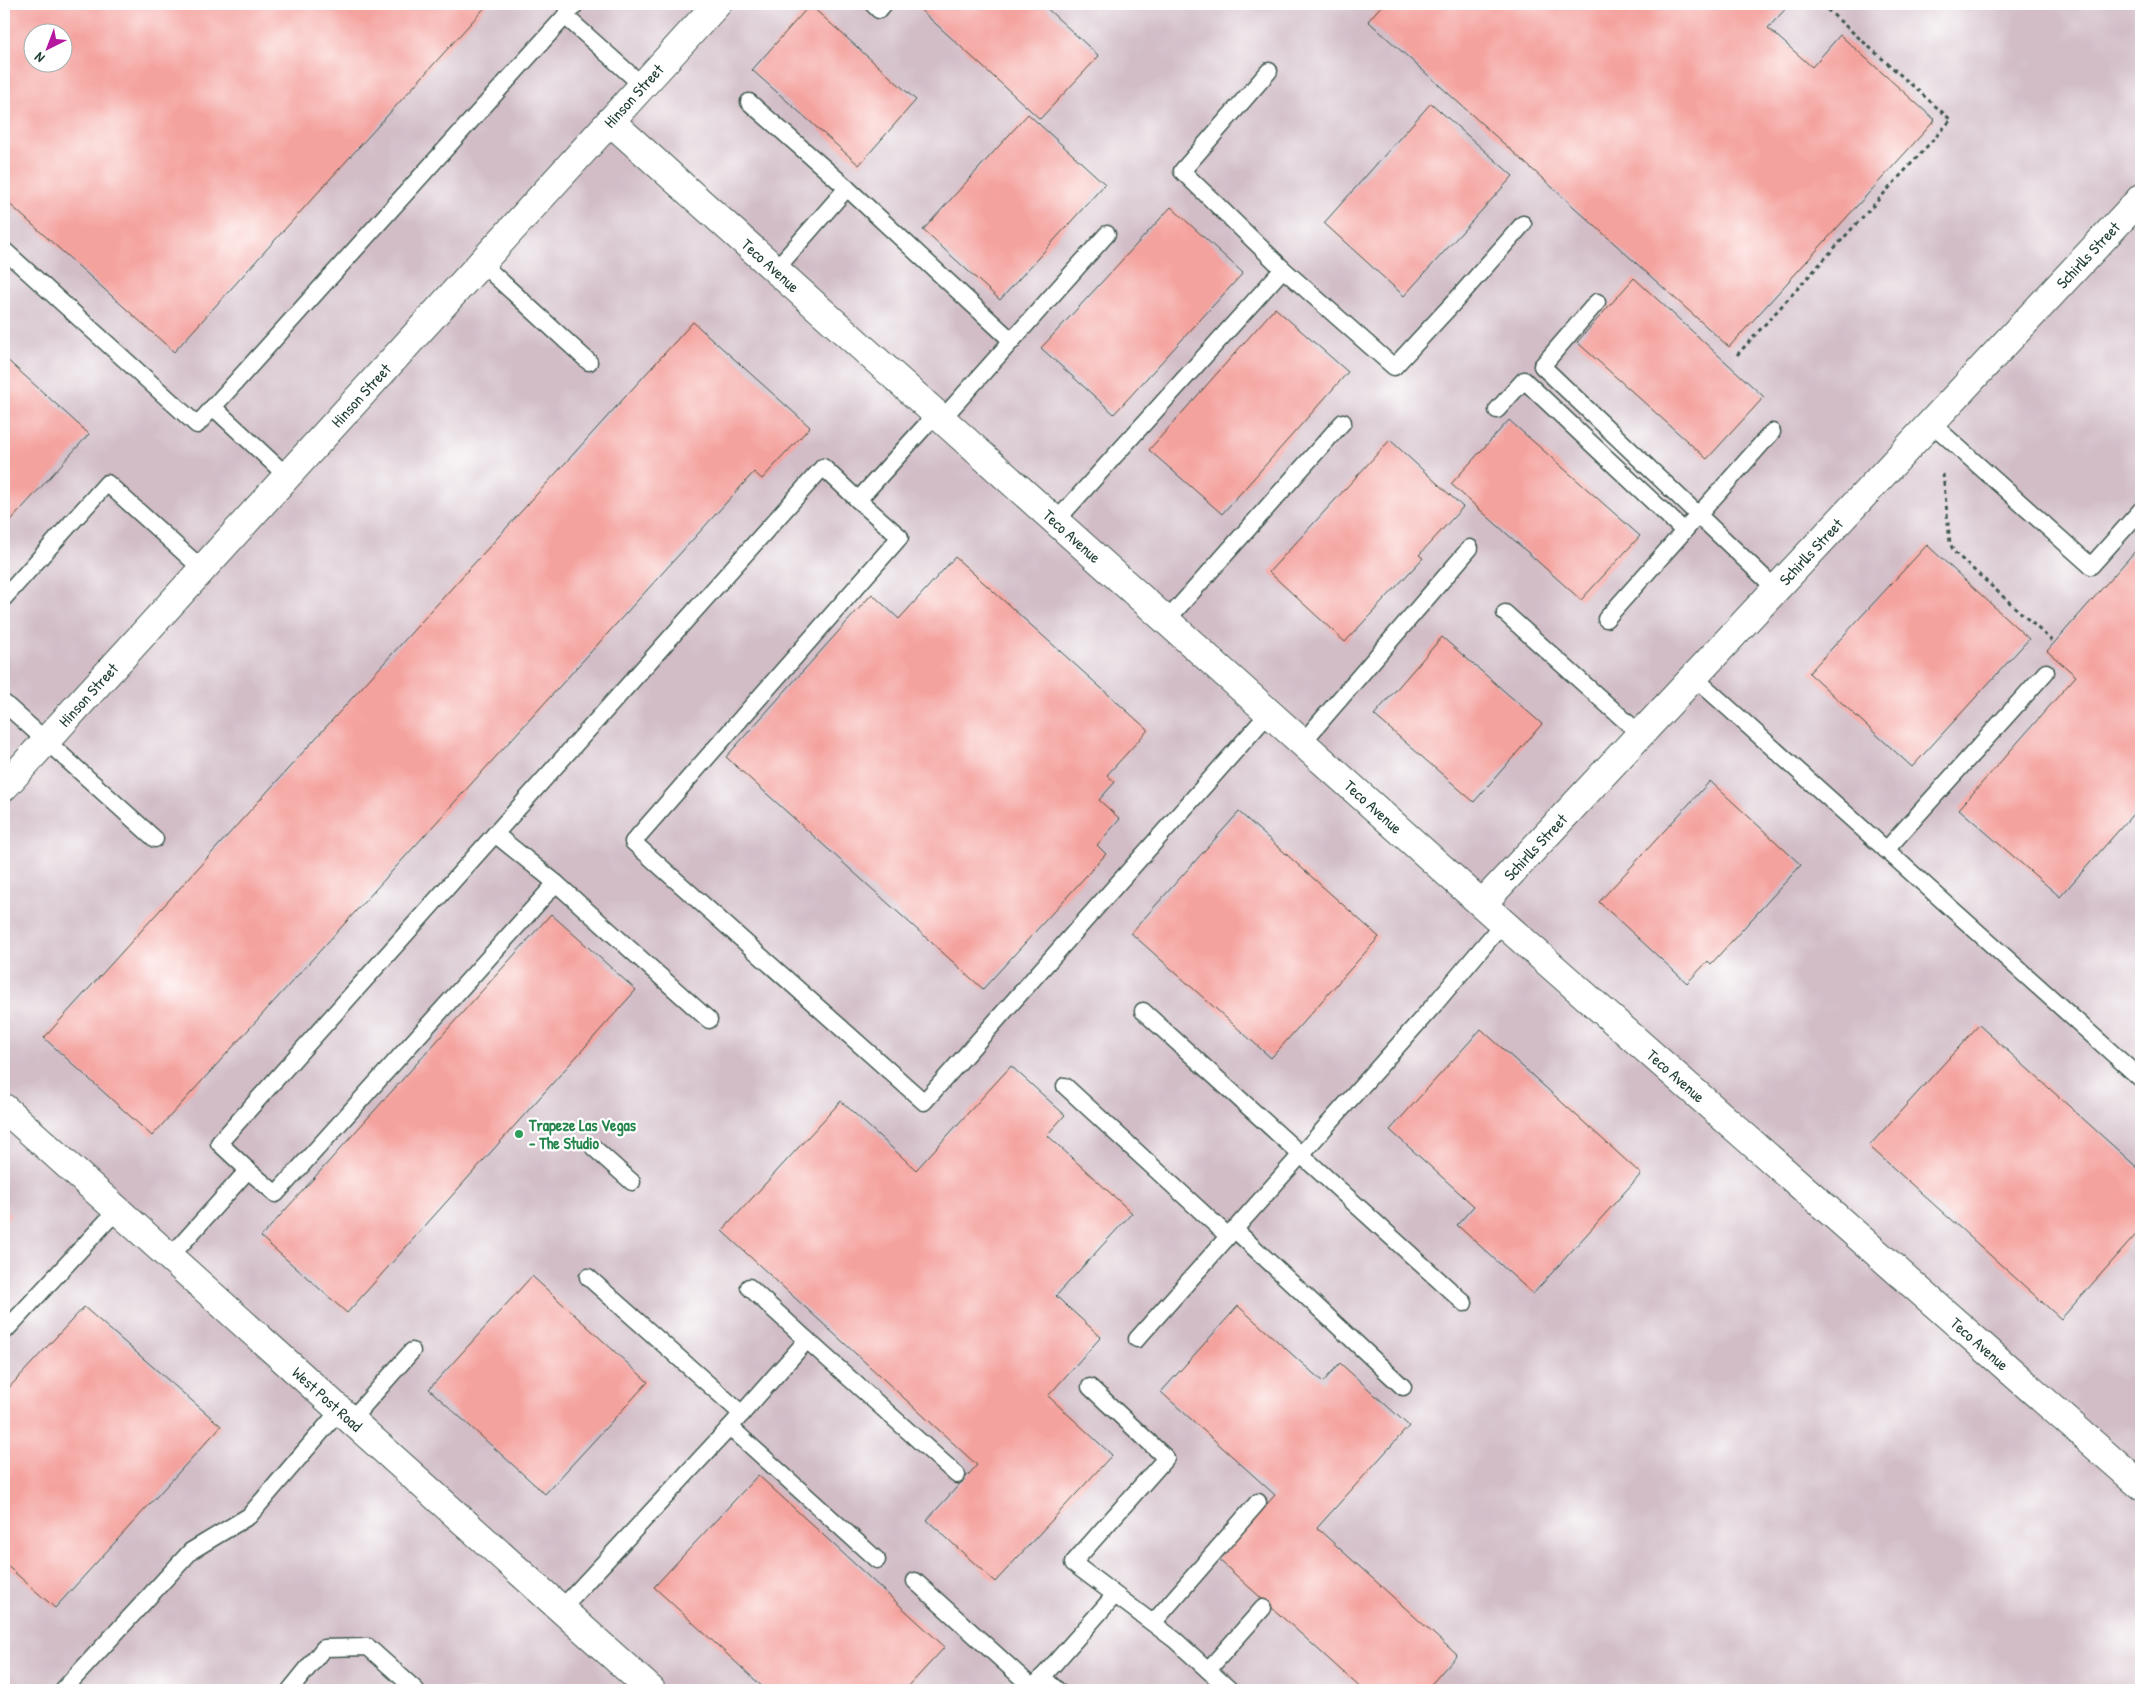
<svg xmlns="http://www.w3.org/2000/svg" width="2145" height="1694" font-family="'Patrick Hand',sans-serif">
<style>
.industrial{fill:#d2bdc7;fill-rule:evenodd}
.building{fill:#f4a29e;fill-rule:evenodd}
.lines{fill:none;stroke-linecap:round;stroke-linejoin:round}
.service-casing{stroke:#3f574d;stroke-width:19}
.minor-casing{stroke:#3f574d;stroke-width:30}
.tertiary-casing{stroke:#3f574d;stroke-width:30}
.path{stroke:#3f574d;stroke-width:3;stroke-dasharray:4 4;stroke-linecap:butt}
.service{stroke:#fff;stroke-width:16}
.minor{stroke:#fff;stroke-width:28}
.tertiary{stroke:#fff;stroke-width:28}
.leisure-dot{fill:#2e9e5b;stroke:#fff;stroke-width:2}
.labels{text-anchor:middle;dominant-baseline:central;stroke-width:4.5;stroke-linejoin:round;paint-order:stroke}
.street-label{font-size:16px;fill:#1f3d34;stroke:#fff}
.leisure-label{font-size:16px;font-weight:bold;fill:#27864d;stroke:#fff;text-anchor:start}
</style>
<rect width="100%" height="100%" fill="#fff"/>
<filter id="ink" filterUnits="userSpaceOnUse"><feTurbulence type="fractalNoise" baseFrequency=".02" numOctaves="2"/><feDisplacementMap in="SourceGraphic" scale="10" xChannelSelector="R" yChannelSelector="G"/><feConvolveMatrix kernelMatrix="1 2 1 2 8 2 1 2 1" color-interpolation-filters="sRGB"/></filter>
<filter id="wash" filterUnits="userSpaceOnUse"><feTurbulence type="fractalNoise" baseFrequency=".0096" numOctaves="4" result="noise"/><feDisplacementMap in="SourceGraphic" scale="20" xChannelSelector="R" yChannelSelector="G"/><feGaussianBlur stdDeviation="1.12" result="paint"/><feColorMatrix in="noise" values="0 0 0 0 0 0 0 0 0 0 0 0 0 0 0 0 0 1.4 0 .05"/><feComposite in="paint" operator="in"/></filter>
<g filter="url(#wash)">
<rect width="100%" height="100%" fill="#f7eddc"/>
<path class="industrial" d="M4,4H2141V1690H4ZM32,32H62V62H32Z"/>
<g id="blocks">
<g class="building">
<path d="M4,4H488L174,352L4,199ZM32,32H62V62H32Z"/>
<polygon points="914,4 1042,4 1099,56 1040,119"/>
<polygon points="1383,4 1790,4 1768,28 1812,67 1840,35 1935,120 1729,347 1368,21"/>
<polygon points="810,5 916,100 859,165 752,70"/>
<polygon points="1431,103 1513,176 1404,296 1324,223"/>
<polygon points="1028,114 1105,184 1000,300 923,230"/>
<polygon points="1171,207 1243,273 1114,414 1041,348"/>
<polygon points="1634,278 1764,397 1707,459 1577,342"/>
<polygon points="1275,308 1348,372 1222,514 1149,450"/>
<polygon points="693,322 810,427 762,479 754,472 152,1136 44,1038"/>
<polygon points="4,357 89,434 4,528"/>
<polygon points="1509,420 1640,536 1581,600 1451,484"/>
<polygon points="1390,440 1463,507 1419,555 1423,558 1345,642 1269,572"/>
<polygon points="1927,545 2029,639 1912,767 1809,673"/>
<polygon points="2137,549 2141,553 2141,805 2060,897 1959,809 2076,676 2047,651"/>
<polygon points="955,557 1148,730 1107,775 1115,782 1099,800 1120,819 1097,845 1106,854 983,989 726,757 872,594 899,619"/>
<polygon points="1442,637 1542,724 1474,802 1374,715"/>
<polygon points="1710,781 1801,865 1711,964 1708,961 1687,983 1599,902"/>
<polygon points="1239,812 1379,937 1271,1058 1131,933"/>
<polygon points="551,914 636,990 347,1313 261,1237"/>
<polygon points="1979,1025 2141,1171 2141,1229 2061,1319 1869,1146"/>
<polygon points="1481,1029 1641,1174 1533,1294 1457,1225 1474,1206 1390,1130"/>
<polygon points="1011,1066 1065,1115 1047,1135 1132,1213 1056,1296 1101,1337 1048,1396 1112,1455 995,1582 927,1520 977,1465 722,1231 841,1101 916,1170"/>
<polygon points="4,1208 11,1215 4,1223"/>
<polygon points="532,1276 648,1382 545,1494 429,1389"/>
<polygon points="1238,1306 1323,1382 1340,1363 1409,1426 1317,1528 1457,1655 1426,1690 1363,1690 1218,1559 1275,1495 1161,1392"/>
<polygon points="84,1307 221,1426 55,1608 4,1563 4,1393"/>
<polygon points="758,1475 945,1647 905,1690 766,1690 654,1587"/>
</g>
</g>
</g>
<g filter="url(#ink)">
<use href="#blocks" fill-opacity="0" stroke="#3f574d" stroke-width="1"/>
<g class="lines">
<g class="service-casing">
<g id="service">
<polyline points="873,4 879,10 884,4"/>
<polyline points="565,16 643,86"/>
<polyline points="1269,71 1182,171 1283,269"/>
<polyline points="749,102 847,188"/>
<polyline points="4,250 197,425 576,4"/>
<polyline points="481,263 589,362"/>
<polyline points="776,269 847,188 1012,341"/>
<polyline points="1597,302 1542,366 1776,589"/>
<polyline points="213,407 287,476"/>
<polyline points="1497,410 1524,380 1684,531"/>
<polyline points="936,414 858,500 900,537 633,842 924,1102 1269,713"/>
<polyline points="942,419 1107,234"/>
<polyline points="1931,423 2091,566 2141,510"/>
<polyline points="1056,521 1283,269 1394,367 1457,299 1523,224"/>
<polyline points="4,598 107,483 202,569"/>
<polyline points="1505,613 1640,734"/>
<polyline points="1606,619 1772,432"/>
<polyline points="1167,620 1343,422"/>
<polyline points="1694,677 2141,1079"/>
<polyline points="4,703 155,839"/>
<polyline points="1302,743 1470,548"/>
<polyline points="495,834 556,883"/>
<polyline points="1886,850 2046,672"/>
<polyline points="1143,1011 1464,1303"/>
<polyline points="1065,1086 1228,1236"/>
<polyline points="594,1148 632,1182"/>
<polyline points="248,1170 276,1194 556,883 709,1020"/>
<polyline points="1234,1229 1403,1387"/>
<polyline points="170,1257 248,1170 219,1143 823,467 858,500"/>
<polyline points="588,1277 742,1414"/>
<polyline points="749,1287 807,1340"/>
<polyline points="4,1332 117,1210"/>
<polyline points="1137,1339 1434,1005 1503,923"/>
<polyline points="1090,1387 1166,1458 1073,1563 1175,1640 1230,1690"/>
<polyline points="351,1420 412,1351"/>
<polyline points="730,1427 877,1560"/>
<polyline points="915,1581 1033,1688"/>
<polyline points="561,1609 730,1427 807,1340 957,1475"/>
<polyline points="1153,1623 1258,1502"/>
<polyline points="1208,1670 1263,1608"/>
<polyline points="1042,1677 1057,1690"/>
<polyline points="63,1690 191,1551 249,1516 340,1410"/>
<polyline points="290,1690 324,1648 368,1647 416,1690"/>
<polyline points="1031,1690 1114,1596"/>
</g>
</g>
<g class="minor-casing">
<g id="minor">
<path id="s1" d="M610,121L1503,923L2141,1486"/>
<path id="s2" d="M1482,904L2141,198"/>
</g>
</g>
<g class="tertiary-casing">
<g id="tertiary">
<path id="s3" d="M4,787L717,4"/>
<path id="s4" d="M4,1108L651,1690"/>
</g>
</g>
<g class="path">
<polyline points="1737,355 1951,120 1821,4"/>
<polyline points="1943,474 1950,543 1954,552 2052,641"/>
</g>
<use href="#service" class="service"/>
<use href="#minor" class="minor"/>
<use href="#tertiary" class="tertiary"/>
</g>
</g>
<circle class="leisure-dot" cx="519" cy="1134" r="5"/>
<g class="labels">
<g class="street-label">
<text stroke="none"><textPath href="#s3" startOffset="935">Hinson Street</textPath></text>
<text stroke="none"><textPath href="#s2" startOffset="888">Schirlls Street</textPath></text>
<text stroke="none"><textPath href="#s1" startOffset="216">Teco Avenue</textPath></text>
<text stroke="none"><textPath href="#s3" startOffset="530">Hinson Street</textPath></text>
<text stroke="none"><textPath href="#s1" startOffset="621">Teco Avenue</textPath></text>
<text stroke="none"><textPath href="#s2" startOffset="482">Schirlls Street</textPath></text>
<text stroke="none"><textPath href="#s3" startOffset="125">Hinson Street</textPath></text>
<text stroke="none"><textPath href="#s1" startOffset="1026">Teco Avenue</textPath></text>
<text stroke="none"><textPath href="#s2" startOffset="78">Schirlls Street</textPath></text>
<text stroke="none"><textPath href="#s1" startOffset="1431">Teco Avenue</textPath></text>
<text stroke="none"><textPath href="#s1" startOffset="1836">Teco Avenue</textPath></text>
<text stroke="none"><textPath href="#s4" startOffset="435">West Post Road</textPath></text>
</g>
<g class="leisure-label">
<text x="529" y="1125">Trapeze Las Vegas<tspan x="529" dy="18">- The Studio</tspan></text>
</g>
</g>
<rect width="2145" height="1694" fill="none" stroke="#fff" stroke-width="20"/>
<g transform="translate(48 48) rotate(222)"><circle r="24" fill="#ffffff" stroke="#a5b1ae"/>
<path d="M0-4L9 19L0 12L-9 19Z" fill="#b5179e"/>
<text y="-8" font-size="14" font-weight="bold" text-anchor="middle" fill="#1f3d34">N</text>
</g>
</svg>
